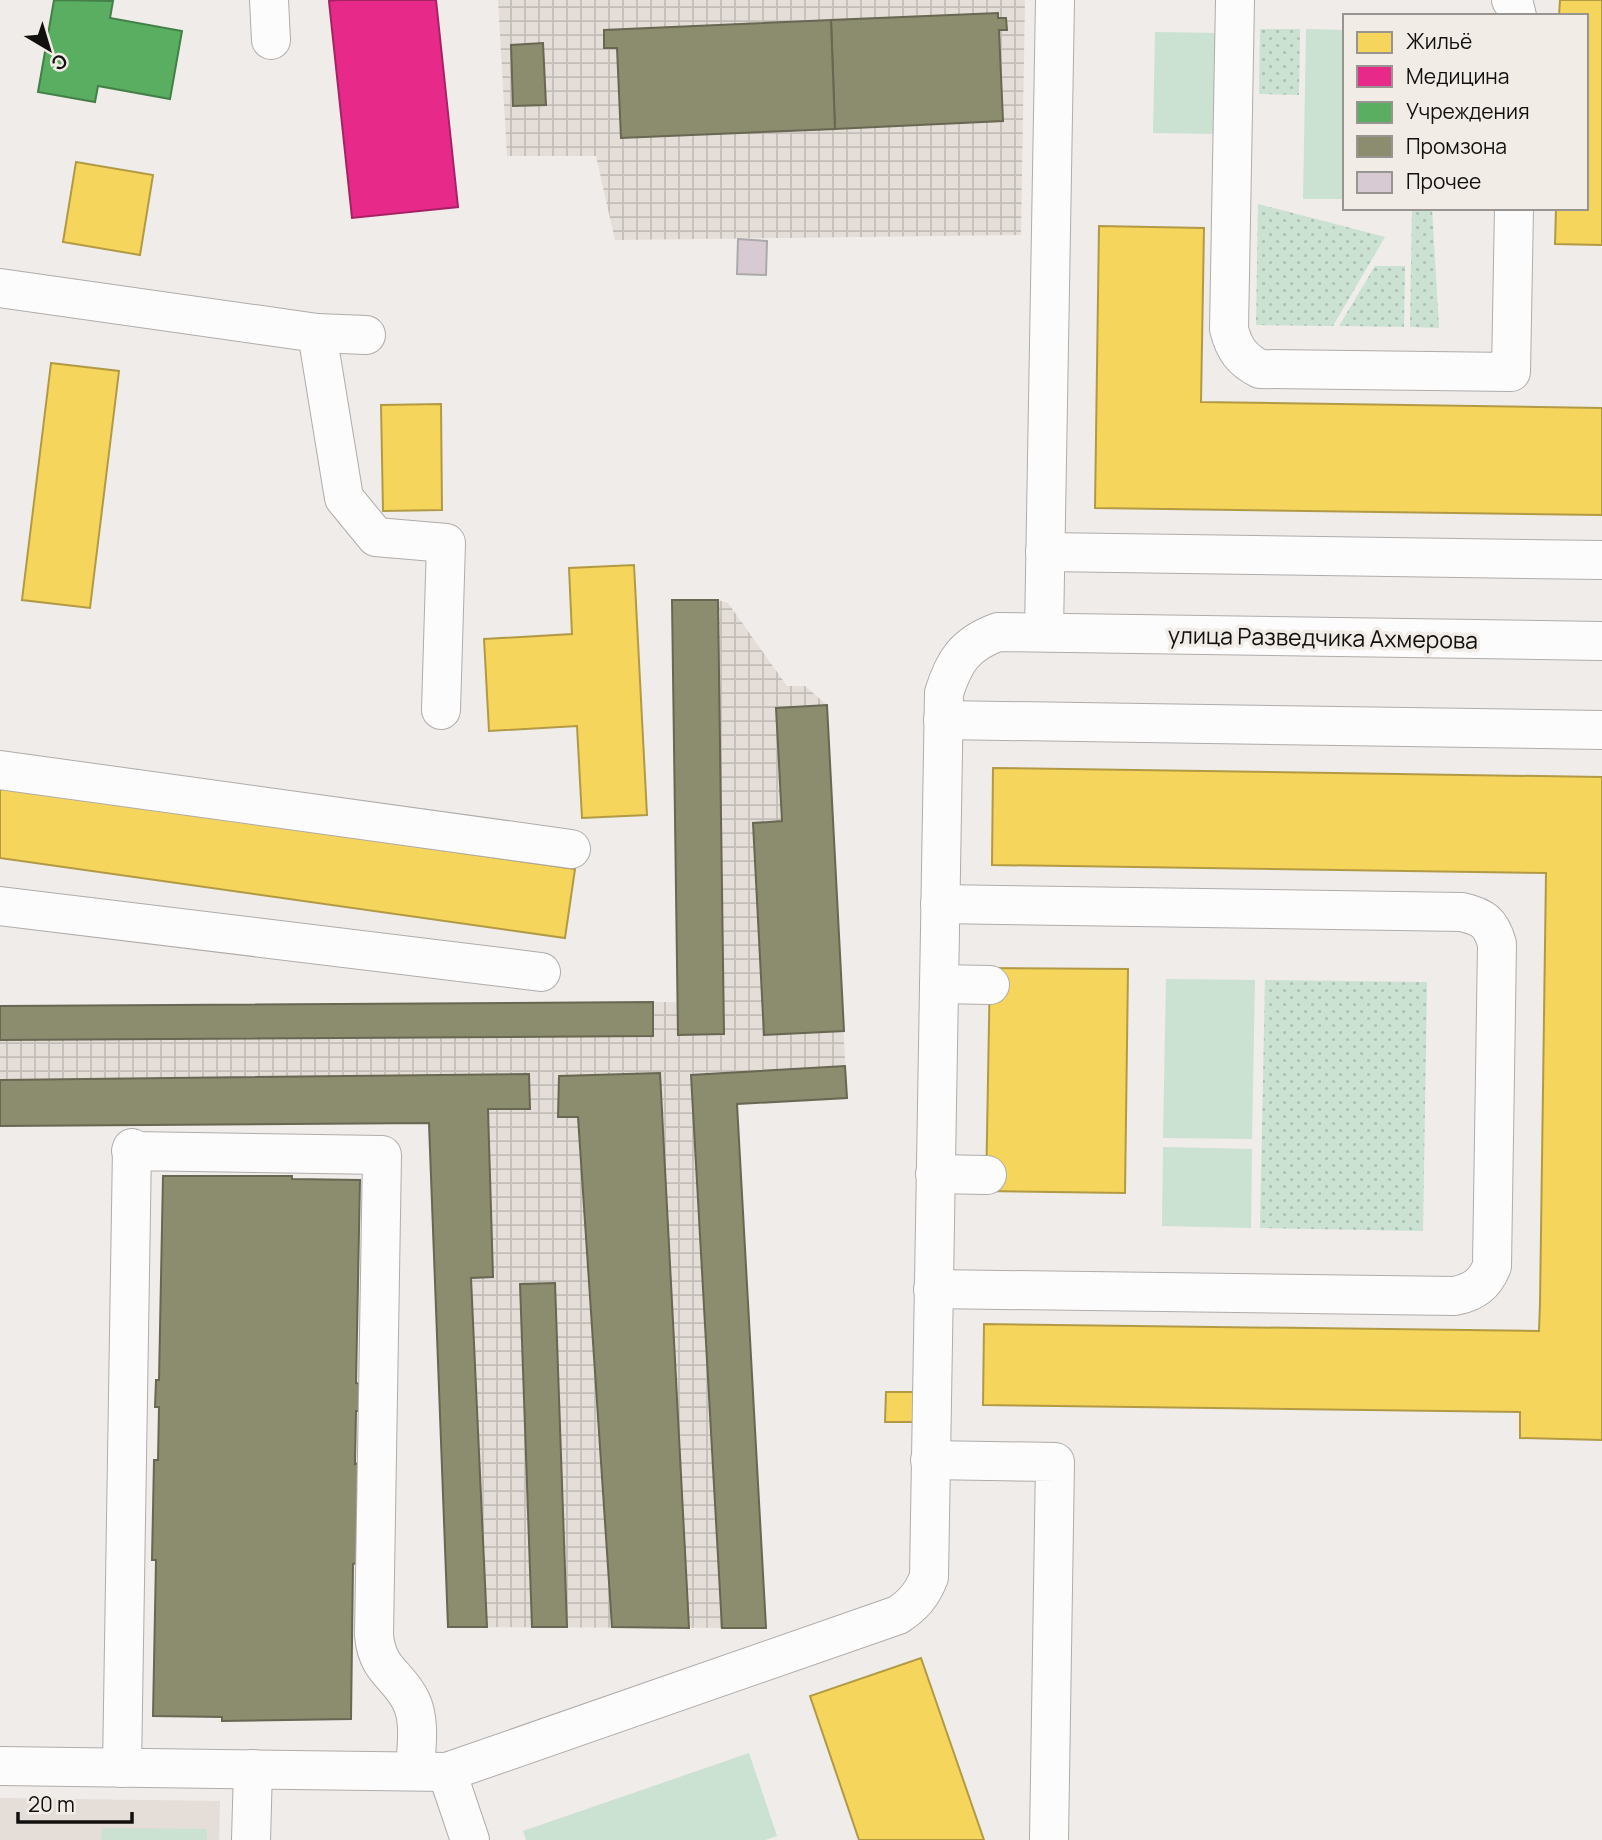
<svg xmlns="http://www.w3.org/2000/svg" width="1602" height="1840" font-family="Manrope,sans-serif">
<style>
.industrial{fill:url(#industrial-grid)}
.built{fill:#e5ddd8}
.green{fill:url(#green-dots)}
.pitch{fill:#cbe1d2}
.homes{fill:#f6d55c;stroke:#b29a45;stroke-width:2}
.health{fill:#e7298a;stroke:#a72265;stroke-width:2}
.public{fill:#5aae61;stroke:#447f48;stroke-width:2}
.industry{fill:#8c8c6e;stroke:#676752;stroke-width:2}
.building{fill:#d7cad2;stroke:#aba9a9;stroke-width:2}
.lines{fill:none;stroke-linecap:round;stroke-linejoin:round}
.minor-casing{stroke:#afacaa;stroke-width:40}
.minor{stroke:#fdfcfc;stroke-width:38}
.labels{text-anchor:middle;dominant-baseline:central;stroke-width:7;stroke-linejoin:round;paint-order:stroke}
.street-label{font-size:23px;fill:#12100f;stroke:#f2ece7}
</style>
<defs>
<pattern id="industrial-grid" width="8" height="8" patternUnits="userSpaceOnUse" patternTransform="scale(1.75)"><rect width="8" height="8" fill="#e5ddd8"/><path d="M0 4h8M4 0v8" fill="none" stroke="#c3bdb8"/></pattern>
<pattern id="green-dots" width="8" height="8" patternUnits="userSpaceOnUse" patternTransform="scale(1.75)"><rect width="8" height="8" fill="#cbe1d2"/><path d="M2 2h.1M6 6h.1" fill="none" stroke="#adc0b3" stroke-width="1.8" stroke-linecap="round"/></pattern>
</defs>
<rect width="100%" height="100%" fill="#efecea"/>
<g class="industrial">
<polygon points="498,0 1025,0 1021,235 615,240 596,156 507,156"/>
<polygon points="672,600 718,600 728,603 787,686 805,686 827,705 847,1098 737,1104 766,1628 448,1627 428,1123 0,1126 0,1006 677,1002"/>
</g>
<polygon class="built" points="0,1798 220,1801 219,1840 0,1840"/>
<g class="green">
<polygon points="1260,29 1300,29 1299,95 1259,94"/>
<polygon points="1258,204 1385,237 1333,326 1256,325"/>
<polygon points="1412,208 1432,208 1439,328 1410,327"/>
<polygon points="1375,266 1405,266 1404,327 1339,326"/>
<polygon points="1265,980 1427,982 1423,1231 1260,1228"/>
</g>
<g class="pitch">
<polygon points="1306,29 1345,30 1345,199 1303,199"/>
<polygon points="1155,32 1219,33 1217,134 1153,133"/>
<polygon points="1166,979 1255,980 1252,1139 1163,1138"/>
<polygon points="1163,1147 1252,1149 1251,1228 1162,1226"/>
<polygon points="749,1753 777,1836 765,1840 526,1840 523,1831"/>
<polygon points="102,1828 207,1829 207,1840 101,1840"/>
</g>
<g class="homes">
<polygon points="1560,0 1602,0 1602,245 1555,244 1556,208 1586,208 1586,16 1559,16"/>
<polygon points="76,162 153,175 140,255 63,242"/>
<polygon points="1099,226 1204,228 1201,402 1602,408 1602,515 1095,508"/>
<polygon points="51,363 119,371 90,608 22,600"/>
<polygon points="441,404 442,510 383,511 381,405"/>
<polygon points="634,565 647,815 582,818 577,726 489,731 484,639 572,634 569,568"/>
<polygon points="993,768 1602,777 1602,1440 1520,1438 1520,1412 983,1405 984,1324 1539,1331 1540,1304 1546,873 992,865"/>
<polygon points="0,787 575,869 565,938 0,858"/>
<polygon points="990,968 1128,969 1125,1193 986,1191"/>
<polygon points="886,1392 917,1392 917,1422 885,1422"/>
<polygon points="921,1658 984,1840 859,1840 810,1696"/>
</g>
<polygon class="health" points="337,0 436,0 458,207 352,218 329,1"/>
<polygon class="public" points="54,0 113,1 110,18 182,31 170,99 98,86 95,102 38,92"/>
<g class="industry">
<polygon points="998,13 998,18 1006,18 1007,30 999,30 1003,121 835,129 831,20"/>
<polygon points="831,20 835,129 621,138 617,48 604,48 604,30"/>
<polygon points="543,43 546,105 513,106 511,45"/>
<polygon points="672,600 718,600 724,1034 678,1035"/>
<polygon points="827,705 844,1031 764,1035 753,823 782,821 776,708"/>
<polygon points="653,1002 653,1036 0,1040 0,1006"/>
<polygon points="845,1066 847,1098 737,1104 766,1628 722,1628 691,1075"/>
<polygon points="660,1073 689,1628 612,1627 578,1117 558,1117 559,1076"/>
<polygon points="529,1074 530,1109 488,1109 493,1277 471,1278 487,1627 448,1627 429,1123 0,1126 0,1080"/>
<polygon points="163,1176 292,1176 292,1179 360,1180 356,1383 360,1384 359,1411 356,1411 355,1464 359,1463 357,1563 353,1564 351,1719 222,1721 222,1717 153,1716 156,1560 152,1560 154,1460 158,1460 159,1407 155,1407 156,1380 159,1380"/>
<polygon points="555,1283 567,1627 532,1627 520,1284"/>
</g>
<polygon class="building" points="738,239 767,241 766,275 737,274"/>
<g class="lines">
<g class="minor-casing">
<g id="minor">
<polyline points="269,0 271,40"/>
<path d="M1235,0L1229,329C1234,349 1242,360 1260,369L1511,372L1514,208"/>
<polyline points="1511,0 1514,4 1517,16"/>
<polyline points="0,288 317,333 344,498 376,537 446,543 441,710"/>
<polyline points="317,333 366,335"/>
<polyline points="1045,552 1602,560"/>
<polyline points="1044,632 1055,0"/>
<polyline points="943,720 1602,730"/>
<polyline points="0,770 571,849"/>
<polyline points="0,906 541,972"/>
<polyline points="939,984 990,985"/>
<polyline points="935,1174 987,1175"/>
<path d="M933,1289L1455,1296C1474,1292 1485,1284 1492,1266L1497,944C1491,922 1483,917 1462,912L940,904"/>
<polyline points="930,1460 1055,1462 1049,1840"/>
<path d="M0,1766L447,1772L898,1615C913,1605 922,1595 929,1577L944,693C954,661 965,644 998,632L1602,641"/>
<path d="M122,1768L132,1148L131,1151L382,1155L374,1635C377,1671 398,1674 411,1701C421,1721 416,1749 415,1771"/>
<polyline points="447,1772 470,1840"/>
<polyline points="251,1840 253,1769"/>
</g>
</g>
<use href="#minor" class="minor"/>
</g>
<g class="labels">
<g class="street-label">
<text transform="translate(1323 637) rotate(1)">улица Разведчика Ахмерова</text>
</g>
</g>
<rect x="1343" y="14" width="245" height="196" fill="#f2ece7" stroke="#989491" stroke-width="2"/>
<rect x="1357" y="32" width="35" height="21" fill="#f6d55c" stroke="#989491" stroke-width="2"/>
<text x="1406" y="49" font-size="21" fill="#12100f">Жильё</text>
<rect x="1357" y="66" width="35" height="21" fill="#e7298a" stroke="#989491" stroke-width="2"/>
<text x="1406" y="84" font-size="21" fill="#12100f">Медицина</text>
<rect x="1357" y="102" width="35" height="21" fill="#5aae61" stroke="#989491" stroke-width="2"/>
<text x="1406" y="119" font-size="21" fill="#12100f">Учреждения</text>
<rect x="1357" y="136" width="35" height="21" fill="#8c8c6e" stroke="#989491" stroke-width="2"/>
<text x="1406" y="154" font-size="21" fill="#12100f">Промзона</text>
<rect x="1357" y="172" width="35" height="21" fill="#d7cad2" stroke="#989491" stroke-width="2"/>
<text x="1406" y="189" font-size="21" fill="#12100f">Прочее</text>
<g transform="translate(49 49) rotate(142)" stroke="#f2ece7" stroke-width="5" paint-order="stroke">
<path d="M0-5L12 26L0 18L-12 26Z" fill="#12100f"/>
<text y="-10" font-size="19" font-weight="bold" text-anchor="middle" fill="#12100f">С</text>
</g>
<path d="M18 1812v10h114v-10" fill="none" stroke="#12100f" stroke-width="3.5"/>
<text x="28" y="1812" font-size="21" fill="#12100f" stroke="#f2ece7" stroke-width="5" paint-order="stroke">20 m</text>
</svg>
